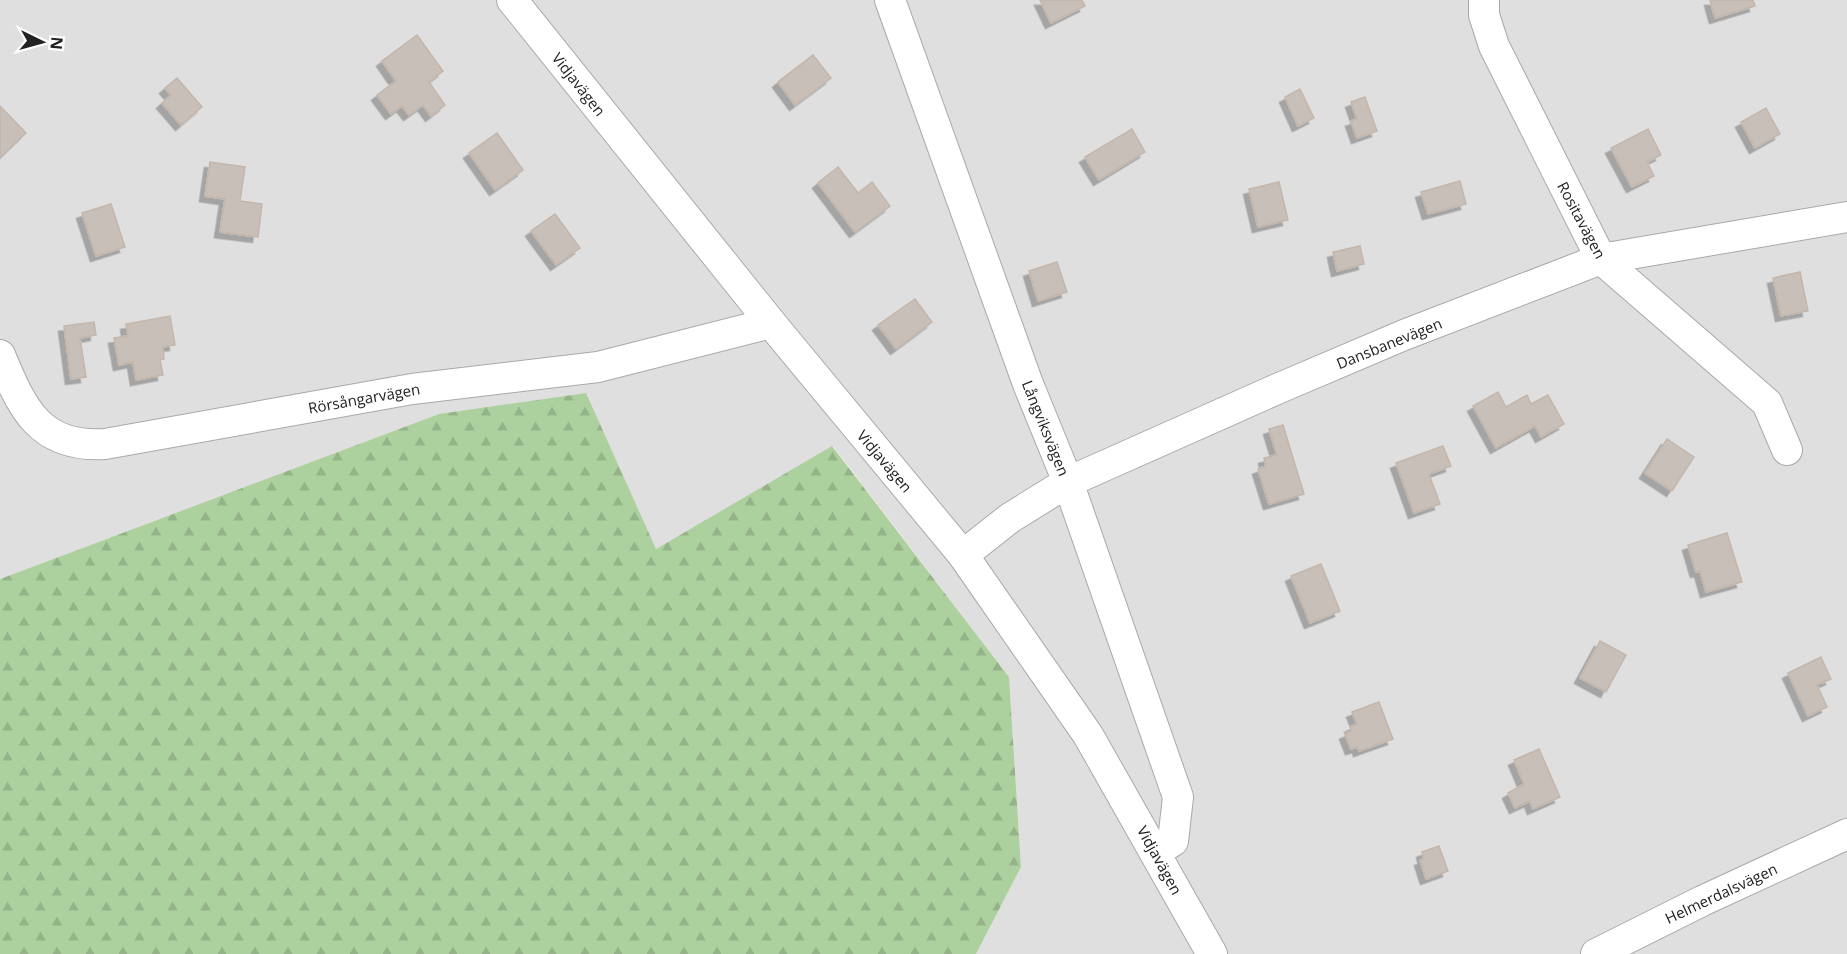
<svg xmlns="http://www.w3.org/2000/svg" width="1847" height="954" font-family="'Open Sans',sans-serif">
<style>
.residential{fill:#e0dfdf}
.forest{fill:url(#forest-firs)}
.building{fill:#c7bfb8;stroke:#c4b6ab;stroke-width:1.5;filter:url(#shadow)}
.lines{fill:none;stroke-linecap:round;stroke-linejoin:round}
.minor-casing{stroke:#a9a9a9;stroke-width:32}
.minor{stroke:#fff;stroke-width:30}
.labels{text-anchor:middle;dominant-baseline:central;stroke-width:4.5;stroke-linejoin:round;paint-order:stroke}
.street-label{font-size:15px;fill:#222;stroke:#fff}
</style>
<defs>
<pattern id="forest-firs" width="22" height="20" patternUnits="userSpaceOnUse" patternTransform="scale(1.5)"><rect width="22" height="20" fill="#add19e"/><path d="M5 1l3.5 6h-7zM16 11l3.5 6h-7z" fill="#95b388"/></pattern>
<filter id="shadow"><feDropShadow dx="-5.5" dy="5.5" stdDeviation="0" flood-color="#0004"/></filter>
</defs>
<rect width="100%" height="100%" fill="#f2efe9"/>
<polygon class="residential" points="0,0 1847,0 1847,954 976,954 1021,867 1009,677 833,446 656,549 439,414 0,579"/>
<polygon class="forest" points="586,393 656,549 832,446 1009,677 1021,867 976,954 0,954 0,579 439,414"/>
<g class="building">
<polygon points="1040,0 1082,0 1085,6 1051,23"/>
<polygon points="1710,0 1753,0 1755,6 1715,18"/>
<polygon points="417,35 443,71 429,82 445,105 431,116 423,105 409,115 402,106 391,114 377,95 396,81 382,61"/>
<polygon points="813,55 831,78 795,105 778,82"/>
<polygon points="177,78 202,107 181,125 162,103 171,95 165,88"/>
<polygon points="1300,89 1314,118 1298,126 1285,97"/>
<polygon points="1365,97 1377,131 1357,138 1351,121 1357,119 1351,102"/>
<polygon points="0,106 26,133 1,157 0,156"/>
<polygon points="1766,108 1780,134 1755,148 1741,122"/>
<polygon points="1132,129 1145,152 1099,180 1085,157"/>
<polygon points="1648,129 1661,155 1647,162 1654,176 1632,187 1611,148"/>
<polygon points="497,133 523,170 495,190 469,153"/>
<polygon points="210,162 245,167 240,201 262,204 258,237 220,232 225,199 205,196"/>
<polygon points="838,167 858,193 872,182 890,206 855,232 818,183"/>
<polygon points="1460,181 1466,204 1428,214 1421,192"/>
<polygon points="1279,182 1288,220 1258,227 1249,189"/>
<polygon points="111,204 125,247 96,256 82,213"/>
<polygon points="555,214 580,248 556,265 531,231"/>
<polygon points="1360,246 1364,264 1337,271 1333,252"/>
<polygon points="1057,262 1067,292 1038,301 1029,271"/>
<polygon points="1800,272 1808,311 1781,316 1773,278"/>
<polygon points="915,299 932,322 896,349 878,325"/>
<polygon points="170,316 175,345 163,347 164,359 160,360 163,375 136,380 133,362 119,365 114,338 128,336 126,324"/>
<polygon points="94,322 96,335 80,338 86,377 71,379 64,326"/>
<polygon points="1498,392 1506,407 1527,395 1531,404 1548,395 1564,424 1541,437 1535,426 1496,448 1473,406"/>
<polygon points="1283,425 1304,494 1269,504 1258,469 1266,466 1264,458 1277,455 1269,429"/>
<polygon points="1667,439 1694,457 1672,491 1645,473"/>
<polygon points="1443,446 1451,466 1429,474 1440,504 1414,513 1396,463"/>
<polygon points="1727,533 1742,582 1706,592 1700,571 1696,572 1688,545"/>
<polygon points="1321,564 1340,611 1310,623 1291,576"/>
<polygon points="1600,641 1626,655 1606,692 1580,678"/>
<polygon points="1821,657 1831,679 1817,685 1827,707 1808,716 1788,673"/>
<polygon points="1379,702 1393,739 1359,751 1358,747 1351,749 1345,734 1352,731 1350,727 1357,724 1352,712"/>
<polygon points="1539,749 1560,797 1533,809 1530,801 1515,808 1508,793 1524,784 1514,760"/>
<polygon points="1439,846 1448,871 1426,879 1420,860 1424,859 1422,852"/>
</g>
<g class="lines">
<g class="minor-casing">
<g id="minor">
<polyline points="512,0 771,323 963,555 1088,735 1212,954"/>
<polyline points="890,0 1028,384 1068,482 1178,797 1173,841 1156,852"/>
<polyline points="1484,0 1484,15 1494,46 1601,259 1767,403 1787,450"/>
<path d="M0,355C22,408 39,448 105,444L412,389L598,367L771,323"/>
<polyline points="963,555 1010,518 1068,482 1277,389 1404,335 1601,259 1847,217"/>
<polyline points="1596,954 1702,901 1847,834"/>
</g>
</g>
<use href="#minor" class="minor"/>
</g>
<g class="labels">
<g class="street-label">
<text transform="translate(579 84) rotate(52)">Vidjavägen</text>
<text transform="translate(1582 220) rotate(62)">Rositavägen</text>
<text transform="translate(1389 343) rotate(-22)">Dansbanevägen</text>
<text transform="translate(364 398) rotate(-10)">Rörsångarvägen</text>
<text transform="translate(1046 428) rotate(68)">Långviksvägen</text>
<text transform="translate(885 461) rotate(50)">Vidjavägen</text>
<text transform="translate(1160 860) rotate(61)">Vidjavägen</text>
<text transform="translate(1721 893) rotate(-25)">Helmerdalsvägen</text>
</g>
</g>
<g transform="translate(42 42) rotate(95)" stroke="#ffffff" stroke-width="4.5" paint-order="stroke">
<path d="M0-4.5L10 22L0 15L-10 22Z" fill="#222222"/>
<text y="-9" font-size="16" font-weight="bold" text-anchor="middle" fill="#222222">N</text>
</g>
</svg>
